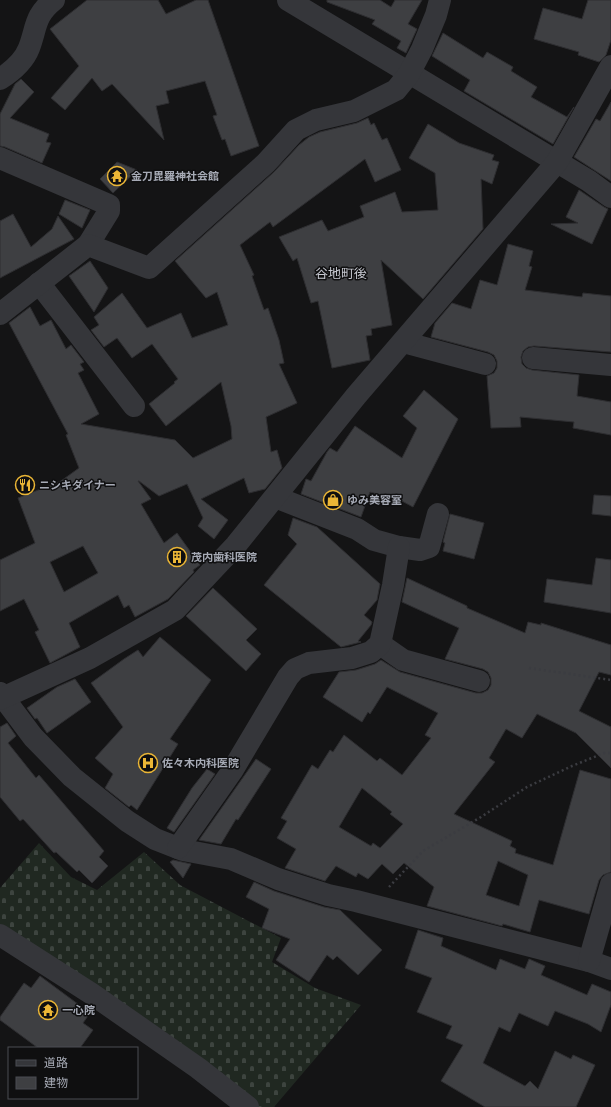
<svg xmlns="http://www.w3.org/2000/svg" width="611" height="1107" font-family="Poppins,'Noto Sans JP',sans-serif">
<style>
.cemetery{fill:url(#cemetery-stones)}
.building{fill:#3e3f42;stroke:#2e2e31;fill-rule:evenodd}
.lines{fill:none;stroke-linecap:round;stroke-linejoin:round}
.path{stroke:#3b3c41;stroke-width:2.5;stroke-dasharray:2 3;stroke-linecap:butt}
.minor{stroke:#35363a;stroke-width:22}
.labels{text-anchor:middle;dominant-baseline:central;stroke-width:3;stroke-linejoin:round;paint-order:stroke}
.poi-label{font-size:11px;font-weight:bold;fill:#a6aab5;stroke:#0f0f10;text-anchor:start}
.quarter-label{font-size:13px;fill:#c7c9d1;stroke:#0f0f10}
</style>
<defs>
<pattern id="cemetery-stones" width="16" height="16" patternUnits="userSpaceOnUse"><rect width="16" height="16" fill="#202821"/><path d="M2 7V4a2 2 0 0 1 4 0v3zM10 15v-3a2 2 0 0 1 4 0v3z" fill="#3d443f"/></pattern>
</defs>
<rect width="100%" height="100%" fill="#141415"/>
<polygon class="cemetery" points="39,843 71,877 97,890 144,852 180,885 281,938 272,962 315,988 361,1005 274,1107 258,1107 0,925 0,888"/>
<g class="building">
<polygon points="87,0 158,0 166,14 196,0 208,0 259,146 231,156 225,139 222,140 213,116 217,115 205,81 166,91 169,103 156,106 164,140 112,84 102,91 92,78 65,110 51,98 79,66 50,29"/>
<polygon points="327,0 380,0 391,7 395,0 422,0 408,24 417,29 406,53 397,48 401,41 372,24 375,20 327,2"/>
<polygon points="588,0 611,0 611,40 606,55 599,62 578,55 579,52 534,39 543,8 582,19"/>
<polygon points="443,33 483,58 487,52 513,67 511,71 537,87 531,97 567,117 574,107 553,144 464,91 470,80 432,56"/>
<polygon points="21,79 34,92 10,118 49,134 46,142 51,143 42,163 5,147 0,146 0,114 15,84"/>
<polygon points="611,102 611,181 574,157 596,119 600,121"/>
<path d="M368,118L371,125L374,123L382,140L387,138L401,170L375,182L365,159L273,227L270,222L240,245L254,275L252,276L264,310L268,308L279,340L284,363L279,364L297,403L266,417L271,452L277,450L282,468L265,489L249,493L244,478L201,499L228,520L214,539L198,526L203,518L187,484L159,496L139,481H138L151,499L141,504L164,543L177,533L200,565L193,570L194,572L168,599L135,617L129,605L124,608L118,595L69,623L80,647L50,663L35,632L39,630L24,599L0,611V560L35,543L18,498L61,481L79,468L66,435L68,434L9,323L30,307L40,326L51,320L66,349L71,345L84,362L80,364L84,370L78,373L99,414L81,424L175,440L193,458L232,439L231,426L221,382L166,426L149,404L175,383L174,382L178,379L152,344L132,358L117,338L104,347L91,330L99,325L94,317L122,293L147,328L181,313L192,338L228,325L217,292L206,298L175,261L274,172L299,145L309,137L320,132L357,123ZM83,546L98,573L64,592L50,562Z"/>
<polygon points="428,124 459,143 494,155 492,160 499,162 492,184 481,179 483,229 423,299 381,260 392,325 371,329 372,335 366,336 370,360 332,368 318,301 311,303 297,258 293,261 279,237 322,220 328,231 364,217 360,206 395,192 402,212 438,210 435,173 409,158"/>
<polygon points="117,162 137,170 113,193 100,179"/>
<polygon points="579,190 604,207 608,209 592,244 551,224 578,223 566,217"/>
<polygon points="65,200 90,210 82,228 59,214"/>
<polygon points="13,214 31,247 52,229 58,216 74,239 0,278 0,221"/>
<polygon points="508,244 533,251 529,266 532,267 525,290 582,297 583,293 611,296 611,352 534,346 528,347 523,351 521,357 522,364 526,368 532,370 579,375 577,396 611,402 611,435 573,428 574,422 520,417 521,427 491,428 487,376 494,373 497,368 497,361 494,355 488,352 431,337 435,323 452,303 471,309 480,280 497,285"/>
<polygon points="90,261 108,288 94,312 69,276"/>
<polygon points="424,390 458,419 413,507 400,500 370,492 361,517 301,494 306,479 311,481 327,452 330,448 337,452 355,426 402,458 417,428 403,416"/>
<polygon points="594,495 611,496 611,516 592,514"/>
<polygon points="450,514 484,523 474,559 443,551 445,543 443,542"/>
<polygon points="293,518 317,527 380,584 377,600 364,615 372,622 371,625 358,641 361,642 341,647 264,585 297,544 288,535"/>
<polygon points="596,558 611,560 611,613 544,602 547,579 592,585"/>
<path d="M407,578L467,606V608L525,633L528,622L541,625V623L611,645V675L599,672L579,711L611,727V768L576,733L537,714L522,738L506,729L489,758L495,762L454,814L512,841L510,846L516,849L515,853L553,865L580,770L611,779V872L603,875L599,880L589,914L539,900L530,932L503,924L502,926L427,906L434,887L404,863L393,874L382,864L368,879L358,873L356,877L336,866L325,881L285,868L296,849L277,838L287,821L281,818L312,765L318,769L330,750L333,752L344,735L377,761L380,758L402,775L431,738L425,735L438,713L387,687L370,714L368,712L362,722L323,697L339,672L356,670L375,664L381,660L400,672L476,693H482L488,690L491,685V678L488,672L483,669L445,659L459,628L402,602ZM362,788L392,812L390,814L403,824L380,848L373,843L371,846L339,827ZM498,861L528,875L519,906L486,895Z"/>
<polygon points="213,588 257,629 246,640 261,654 246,671 186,616"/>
<polygon points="160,637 211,680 170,739 178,744 137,810 131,805 129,807 105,788 113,774 95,758 123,727 91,683 124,659 138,650 143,657"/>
<polygon points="75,679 91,702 47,733 37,718 35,719 27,708 57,687"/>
<polygon points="7,723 16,736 8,743 36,778 39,775 104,851 99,857 108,866 92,883 79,870 77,872 56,852 54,853 23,819 20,821 0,797 0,727"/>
<polygon points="256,759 271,769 238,820 236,819 221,844 199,840"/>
<polygon points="207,769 215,774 174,832 167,828 192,788"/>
<polygon points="173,860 191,864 183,878 170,862"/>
<polygon points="254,882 274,891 324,907 340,910 382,950 358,975 337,956 333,960 327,955 309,982 276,960 290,939 262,928 269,909 246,897"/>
<polygon points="418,930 443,938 441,946 496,970 500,959 525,969 529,959 545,966 541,975 587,995 592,984 611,992 611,1005 601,1032 588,1024 555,1011 548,1026 519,1013 510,1032 499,1027 483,1063 525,1086 530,1081 538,1089 555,1051 571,1059 573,1055 595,1065 576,1107 485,1107 441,1081 463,1045 446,1038 452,1026 417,1012 432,978 405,968"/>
<polygon points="40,976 90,1013 83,1023 93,1030 80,1048 38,1048 0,1020 0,1017 24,983 31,988"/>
</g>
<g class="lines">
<g class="path">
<polyline points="529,668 611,680"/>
<polyline points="389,887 423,851 481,817 527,787 572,766 604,753 611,753"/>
</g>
<g class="minor">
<polyline points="288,0 589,181 611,197"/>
<path d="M0,79C11,72 24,61 29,48C37,27 34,16 54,0"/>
<polyline points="0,158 109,205 109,211 88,245"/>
<polyline points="39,283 134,406"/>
<polyline points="0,314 88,245 149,268 266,163 296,130 316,120 354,111 396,90 409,74 422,49 436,15 440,0"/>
<polyline points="403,342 485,364"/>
<polyline points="533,358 611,365"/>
<polyline points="275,497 357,529 374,540 399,547 420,550 429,547 438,514"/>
<polyline points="380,644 403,660 479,681"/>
<polyline points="0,693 33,737 72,777 127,821 155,839 183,850 231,859 278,879 328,895 356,901 589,961 611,969"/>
<polyline points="0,699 90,658 175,610 236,545 356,396 557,162 611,66"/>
<polyline points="178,848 232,771 288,677 295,669 309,663 352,658 371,652 380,644 393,585 399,547"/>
<polyline points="0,935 92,994 198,1068 248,1107"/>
<polyline points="589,961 611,884"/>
</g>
</g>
<defs>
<g id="temple-ring" transform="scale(1)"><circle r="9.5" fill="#0f0f10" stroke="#ebb636" stroke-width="1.5"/><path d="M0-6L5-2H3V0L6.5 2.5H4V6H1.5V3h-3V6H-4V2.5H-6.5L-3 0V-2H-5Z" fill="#ebb636"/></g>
<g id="restaurant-ring" transform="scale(1)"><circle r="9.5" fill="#0f0f10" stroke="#ebb636" stroke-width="1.5"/><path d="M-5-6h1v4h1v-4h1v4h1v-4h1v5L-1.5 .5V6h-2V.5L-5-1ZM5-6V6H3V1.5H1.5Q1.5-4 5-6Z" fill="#ebb636"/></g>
<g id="shop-ring" transform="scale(1)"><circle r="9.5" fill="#0f0f10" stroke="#ebb636" stroke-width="1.5"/><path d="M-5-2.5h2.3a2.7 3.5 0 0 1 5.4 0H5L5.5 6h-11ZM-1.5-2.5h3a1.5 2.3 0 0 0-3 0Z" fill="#ebb636"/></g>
<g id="building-ring" transform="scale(1)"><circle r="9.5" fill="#0f0f10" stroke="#ebb636" stroke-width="1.5"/><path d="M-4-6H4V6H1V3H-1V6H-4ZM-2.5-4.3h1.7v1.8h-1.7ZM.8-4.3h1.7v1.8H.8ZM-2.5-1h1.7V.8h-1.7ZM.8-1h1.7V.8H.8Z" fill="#ebb636"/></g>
<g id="hospital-ring" transform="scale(1)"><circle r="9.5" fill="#0f0f10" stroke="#ebb636" stroke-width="1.5"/><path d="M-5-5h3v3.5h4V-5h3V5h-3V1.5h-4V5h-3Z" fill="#ebb636"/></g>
</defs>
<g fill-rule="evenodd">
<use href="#temple-ring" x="117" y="176"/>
<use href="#restaurant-ring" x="25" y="485"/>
<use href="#shop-ring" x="333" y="500"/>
<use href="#building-ring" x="177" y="557"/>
<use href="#hospital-ring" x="148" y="763"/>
<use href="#temple-ring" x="48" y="1010"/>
</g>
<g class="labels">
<g class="poi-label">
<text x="131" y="176">金刀毘羅神社会館</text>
<text x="39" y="485">ニシキダイナー</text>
<text x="347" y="500">ゆみ美容室</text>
<text x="191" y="557">茂内歯科医院</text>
<text x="162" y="763">佐々木内科医院</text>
<text x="62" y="1010">一心院</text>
</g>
<g class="quarter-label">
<text x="341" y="273">谷地町後</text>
</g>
</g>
<rect x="8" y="1047" width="130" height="52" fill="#0f0f10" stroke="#4b4d52"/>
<rect x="16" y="1060" width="20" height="6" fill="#35363a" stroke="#4b4d52"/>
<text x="44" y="1067" font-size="12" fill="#a6aab5">道路</text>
<rect x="16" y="1077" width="20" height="12" fill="#3e3f42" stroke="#4b4d52"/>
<text x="44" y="1087" font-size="12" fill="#a6aab5">建物</text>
</svg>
